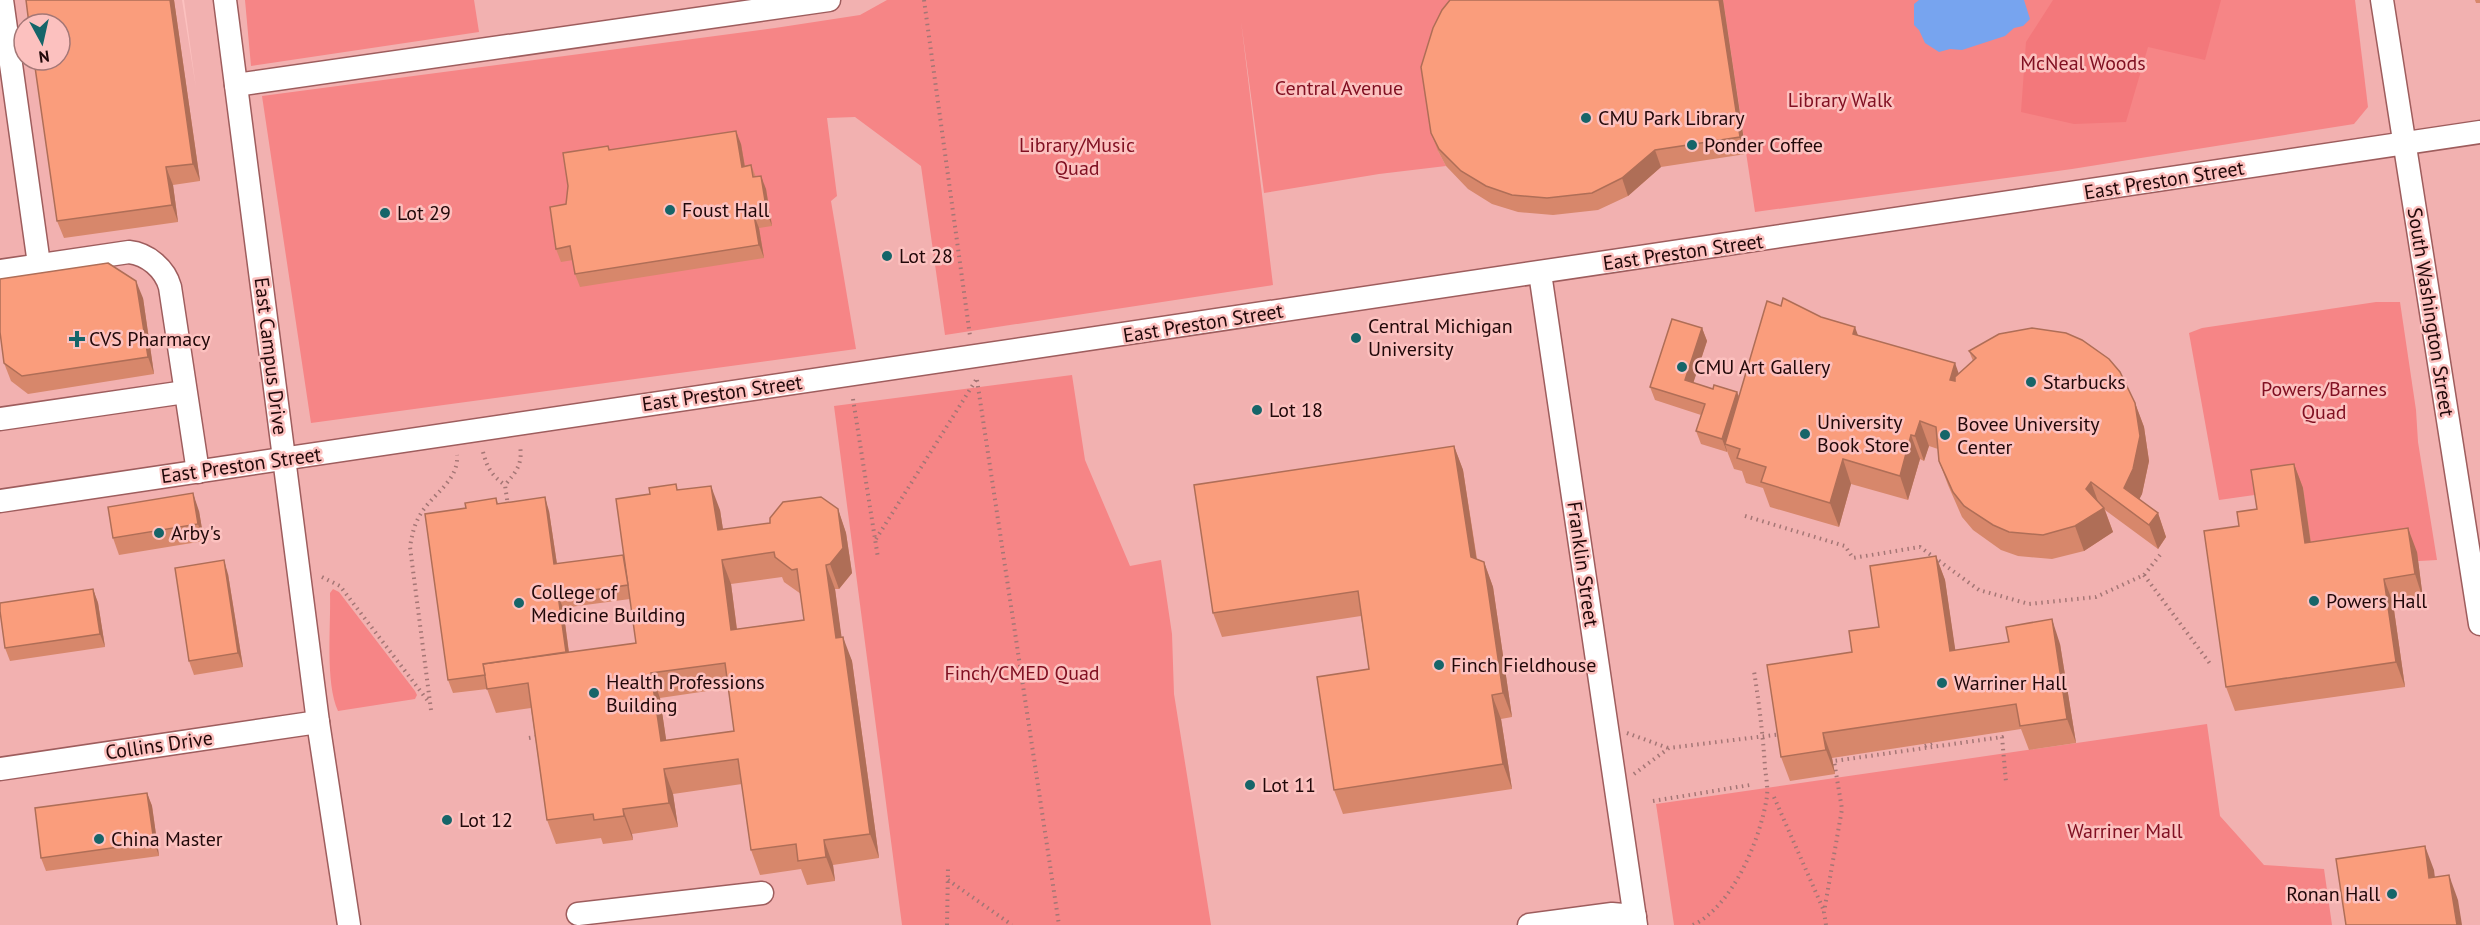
<svg xmlns="http://www.w3.org/2000/svg" width="2480" height="925" font-family="'PT Sans',sans-serif">
<style>
.built{fill:#f2b1b0;fill-rule:evenodd}
.green{fill:#f68586}
.forest{fill:#f3787b}
.water{fill:#77a4ef}
.lines{fill:none;stroke-linecap:round;stroke-linejoin:round}
.minor-casing{stroke:#9e5d5d;stroke-width:25}
.path{stroke:#a47675;stroke-width:4;stroke-dasharray:1.5 4.5;stroke-linecap:butt}
.minor{stroke:#fff;stroke-width:22}
.wall{fill:#d7876b;fill-rule:evenodd}
.shaded-wall{fill:#af6e57}
.building{fill:#fa9d7c;stroke:#af6e57;stroke-width:1.5;fill-rule:evenodd}
.poi-dot{fill:#166569;stroke:#fcc1bf;stroke-width:2}
.labels{text-anchor:middle;dominant-baseline:central;stroke-width:5;stroke-linejoin:round;paint-order:stroke}
.park-label{font-size:20px;fill:#811022;stroke:#fcc1bf}
.poi-label{font-size:20px;fill:#210809;stroke:#fcc1bf;text-anchor:start}
.street-label{font-size:20px;fill:#210809;stroke:#fcc1bf}
</style>
<rect width="100%" height="100%" fill="#fcc1bf"/>
<path class="built" d="M0,0H182L196,88L184,0H2480V925H0ZM24,24H60V60H24Z"/>
<g class="green">
<polygon points="245,0 474,0 479,32 251,66"/>
<polygon points="887,0 1469,0 1438,151 1446,166 1379,174 1264,193 1241,21 1273,285 945,335 921,166 855,117 827,118 837,196 831,201 856,349 311,423 262,96 775,28 860,15"/>
<polygon points="1723,0 2355,0 2368,107 2354,124 2072,169 1755,212"/>
<polygon points="2376,302 2400,302 2416,410 2418,442 2437,560 2314,567 2303,488 2219,500 2189,333 2202,328"/>
<polygon points="1072,375 1085,460 1130,566 1161,560 1172,634 1174,694 1211,925 902,925 834,406"/>
<path d="M333,589L339,592L415,691L417,695L415,699L338,711C325,682 331,626 330,593Z"/>
<polygon points="2207,724 2220,816 2264,865 2324,869 2332,925 1674,925 1656,804"/>
</g>
<polygon class="forest" points="2053,0 2221,0 2205,60 2148,47 2126,122 2074,124 2021,112 2026,42"/>
<polygon class="water" points="1919,0 2024,0 2030,19 2023,26 2014,28 2005,36 1962,50 1950,49 1939,52 1925,43 1919,30 1914,25 1914,4"/>
<g class="lines">
<g class="minor-casing">
<g id="minor">
<polyline points="2,0 39,264"/>
<polyline points="225,0 318,722 349,925"/>
<polyline points="2382,0 2480,624"/>
<polyline points="236,85 829,0"/>
<path d="M0,271L129,252C148,254 165,269 170,287L198,472"/>
<polyline points="1540,273 1636,925"/>
<polyline points="0,419 185,392"/>
<polyline points="0,501 2480,132"/>
<polyline points="0,769 318,722"/>
<polyline points="578,914 762,893"/>
<polyline points="1529,925 1612,914 1635,916"/>
</g>
</g>
<g class="path">
<polyline points="924,0 970,336"/>
<polyline points="977,380 1059,925"/>
<polyline points="853,399 878,558"/>
<path d="M483,452C487,467 491,475 505,485"/>
<path d="M508,506L505,485C516,472 523,464 520,446"/>
<polyline points="1745,516 1845,546 1853,558 1920,547 1979,590 2029,604 2096,597 2144,575 2160,555"/>
<polyline points="876,539 976,380"/>
<polyline points="2144,575 2211,665"/>
<polyline points="322,577 340,586 428,701"/>
<path d="M431,710L410,547C412,535 414,525 420,515C432,494 459,481 457,455"/>
<polyline points="1627,733 1668,748"/>
<polyline points="529,738 540,736"/>
<polyline points="1925,746 1934,742"/>
<polyline points="1634,774 1669,748 1782,734"/>
<polyline points="1774,797 1824,911"/>
<polyline points="1653,801 1750,785"/>
<polyline points="948,880 1012,925"/>
<polyline points="947,925 948,868"/>
<path d="M1693,925C1733,906 1761,838 1767,796C1768,787 1766,777 1765,768C1763,735 1759,703 1754,671"/>
<polyline points="1826,925 1824,912 1842,809 1834,761 2002,737 2006,782"/>
</g>
<use href="#minor" class="minor"/>
</g>
<g class="wall">
<polygon points="26,0 174,0 200,181 173,185 178,222 64,238 57,221"/>
<polygon points="1723,0 1746,154 1661,167 1628,196 1598,210 1553,215 1518,212 1492,204 1468,189 1446,166 1438,151 1431,133"/>
<polygon points="2475,0 2480,0 2480,3 2476,3"/>
<polygon points="741,144 745,166 751,165 756,177 766,189 772,226 759,228 764,258 580,287 575,274 573,260 561,262 556,249 566,204 609,150"/>
<polygon points="143,298 154,374 28,394 11,381 4,363"/>
<polygon points="1821,317 1858,335 1959,374 1973,361 1969,351 2135,403 2144,427 2149,461 2142,494 2139,499 2158,513 2166,537 2158,549 2105,510 2113,532 2084,551 2052,559 2018,556 2001,550 1973,530 1962,517 1948,485 1939,461 1938,449 1929,446 1924,461 1920,459 1908,500 1851,484 1839,527 1770,507 1763,488 1746,483 1742,471 1734,469 1727,451 1727,452 1701,444 1696,431 1701,415 1655,400 1650,387 1702,328 1707,341 1693,383 1713,389 1737,392 1739,397"/>
<polygon points="1454,446 1463,470 1477,559 1484,562 1493,587 1512,717 1501,719 1512,789 1343,814 1334,790 1369,669 1361,616 1222,637 1213,613"/>
<polygon points="2294,464 2303,488 2311,542 2417,552 2423,599 2393,603 2405,687 2235,711 2226,687 2239,526 2257,509"/>
<path d="M678,490L720,510L723,530L770,523L838,509L846,533L852,573L839,589H835L841,637L852,661L879,858L833,865L835,881L807,885L801,869L760,875L751,850L742,784L673,794L678,827L632,834L633,840L603,844L601,838L556,844L547,820L531,708L496,713L487,689L453,693L448,680L466,508L496,498L498,504L549,511L557,564L623,555ZM782,577L784,582L801,594L804,620L737,629L731,584ZM630,599L636,643L569,652L563,608ZM728,688L734,731L666,740L660,698Z"/>
<polygon points="199,511 204,541 119,555 113,538"/>
<polygon points="1936,556 1945,580 1955,650 2060,644 2076,743 2029,750 2021,729 1832,758 1835,774 1790,781 1781,757 1852,652 1879,627"/>
<polygon points="228,574 243,667 194,675 189,661"/>
<polygon points="93,589 98,603 105,647 10,661 5,648"/>
<polygon points="147,793 152,806 159,856 46,871 41,858"/>
</g>
<g class="shaded-wall">
<polygon points="170,0 174,0 200,181 193,164"/>
<polygon points="1719,0 1723,0 1746,154 1740,137"/>
<polygon points="736,131 741,144 747,180 742,167"/>
<polygon points="1655,150 1661,167 1628,196 1622,178"/>
<polygon points="166,167 173,185 178,222 172,205"/>
<polygon points="761,176 766,189 772,226 767,213"/>
<polygon points="754,215 759,228 764,258 759,245"/>
<polygon points="136,281 143,298 154,374 148,357"/>
<polygon points="1855,327 1864,352 1853,334"/>
<polygon points="1702,328 1707,341 1690,393 1685,380"/>
<polygon points="1955,363 1964,388 1950,380"/>
<polygon points="1737,392 1742,405 1725,444 1727,451 1727,452 1722,439"/>
<polygon points="2135,403 2144,427 2149,461 2142,494 2133,512 2124,488"/>
<polygon points="1920,421 1929,446 1924,461 1915,436"/>
<polygon points="1911,435 1920,459 1908,500 1900,476"/>
<polygon points="1454,446 1463,470 1480,582 1471,557"/>
<polygon points="1843,459 1851,484 1839,527 1830,503"/>
<polygon points="2294,464 2303,488 2314,567 2305,543"/>
<polygon points="2091,482 2100,507 2086,489"/>
<polygon points="711,486 720,510 727,555 718,530"/>
<polygon points="193,493 199,511 204,541 198,524"/>
<polygon points="545,497 549,511 559,578 554,564"/>
<polygon points="2104,508 2113,532 2084,551 2075,526"/>
<polygon points="838,509 846,533 852,573 839,589 830,564"/>
<polygon points="2158,513 2166,537 2158,549 2149,525"/>
<polygon points="2408,528 2417,552 2423,599 2415,574"/>
<polygon points="1936,556 1945,580 1959,675 1950,651"/>
<polygon points="224,560 228,574 243,667 238,653"/>
<polygon points="722,560 731,584 740,654 731,630"/>
<polygon points="1484,562 1493,587 1512,717 1503,693"/>
<polygon points="826,565 835,589 845,662 836,638"/>
<polygon points="2384,579 2393,603 2405,687 2396,662"/>
<polygon points="93,589 98,603 105,647 100,634"/>
<polygon points="558,595 563,608 572,677 567,664"/>
<polygon points="2052,619 2060,644 2076,743 2067,719"/>
<polygon points="843,637 852,661 879,858 870,834"/>
<polygon points="651,673 660,698 670,766 661,741"/>
<polygon points="1492,695 1501,719 1512,789 1503,764"/>
<polygon points="1823,733 1832,758 1835,774 1826,750"/>
<polygon points="664,769 673,794 678,827 669,803"/>
<polygon points="147,793 152,806 159,856 154,842"/>
<polygon points="623,809 632,834 633,840 624,816"/>
<polygon points="824,840 833,865 835,881 826,857"/>
<polygon points="2425,846 2434,870 2438,903 2429,878"/>
<polygon points="2449,875 2458,900 2462,925 2457,925"/>
</g>
<g class="building">
<polygon points="26,0 170,0 193,164 166,167 172,205 57,221 34,60 60,60 60,24 29,24"/>
<polygon points="1450,0 1719,0 1740,137 1655,150 1622,178 1592,193 1547,198 1512,195 1486,186 1461,171 1439,149 1431,133 1421,67 1433,28 1442,10"/>
<polygon points="736,131 742,167 751,165 753,177 761,176 767,213 754,215 759,245 575,274 570,246 556,249 550,207 566,204 568,186 563,153 608,146 609,150"/>
<polygon points="108,263 136,281 148,357 22,376 4,363 0,332 0,279"/>
<polygon points="1783,298 1821,317 1855,327 1853,334 1955,363 1950,380 1955,381 1955,377 1976,358 1969,351 1999,334 2032,328 2066,333 2082,340 2109,359 2120,372 2135,403 2140,436 2133,469 2124,488 2158,513 2149,525 2091,482 2086,489 2104,508 2075,526 2043,535 2009,532 1993,525 1964,506 1953,492 1939,461 1936,427 1920,421 1915,436 1911,435 1900,476 1843,459 1830,503 1761,482 1766,467 1737,458 1740,449 1725,444 1767,301 1781,306"/>
<polygon points="1672,319 1702,328 1685,380 1713,389 1714,385 1737,392 1722,439 1696,431 1705,404 1650,387"/>
<polygon points="1454,446 1471,557 1484,562 1503,693 1492,695 1503,764 1334,790 1317,677 1369,669 1358,591 1213,613 1194,485"/>
<polygon points="2294,464 2305,543 2408,528 2415,574 2384,579 2396,662 2226,687 2204,531 2239,526 2237,512 2257,509 2251,470"/>
<path d="M676,484L677,490L711,486L718,530L770,523V518L783,502L821,497L838,509L843,548L830,564L826,565L836,638L843,637L870,834L824,840L826,857L798,861L796,844L751,850L738,759L664,769L669,803L623,809L624,816L594,820L593,814L547,820L528,683L487,689L483,664L636,643L616,499L650,494L649,488ZM774,552L775,557L792,570L797,569L804,620L731,630L722,560ZM725,663L734,731L661,741L651,673Z"/>
<polygon points="193,493 198,524 113,538 108,507"/>
<polygon points="545,497 554,564 623,555 628,585 558,595 566,652 483,664 485,675 448,680 425,514 466,508 465,503 496,498 497,504"/>
<polygon points="1936,556 1950,651 2009,642 2006,627 2052,619 2067,719 2020,726 2016,704 1823,733 1826,750 1781,757 1767,665 1852,652 1849,631 1879,627 1870,566"/>
<polygon points="224,560 238,653 189,661 175,568"/>
<polygon points="93,589 100,634 5,648 0,611 0,603"/>
<polygon points="147,793 154,842 41,858 35,808"/>
<polygon points="2425,846 2429,878 2449,875 2457,925 2346,925 2336,859"/>
</g>
<g class="poi-dot">
<circle cx="1586" cy="118" r="6"/>
<circle cx="1692" cy="145" r="6"/>
<circle cx="670" cy="210" r="6"/>
<circle cx="385" cy="213" r="6"/>
<circle cx="887" cy="256" r="6"/>
<circle cx="1356" cy="338" r="6"/>
<path d="M74 330h6v6h6v6h-6v6h-6v-6h-6v-6h6z"/>
<circle cx="1682" cy="367" r="6"/>
<circle cx="2031" cy="382" r="6"/>
<circle cx="1257" cy="410" r="6"/>
<circle cx="1805" cy="434" r="6"/>
<circle cx="1945" cy="435" r="6"/>
<circle cx="159" cy="533" r="6"/>
<circle cx="2314" cy="601" r="6"/>
<circle cx="519" cy="603" r="6"/>
<circle cx="1439" cy="665" r="6"/>
<circle cx="1942" cy="683" r="6"/>
<circle cx="594" cy="693" r="6"/>
<circle cx="1250" cy="785" r="6"/>
<circle cx="447" cy="820" r="6"/>
<circle cx="99" cy="839" r="6"/>
<circle cx="2392" cy="894" r="6"/>
</g>
<g class="labels">
<g class="park-label">
<text x="2083" y="63">McNeal Woods</text>
<text x="1339" y="88">Central Avenue</text>
<text x="1840" y="100">Library Walk</text>
<text x="1077" y="145">Library/Music<tspan x="1077" dy="23">Quad</tspan></text>
<text x="2324" y="389">Powers/Barnes<tspan x="2324" dy="23">Quad</tspan></text>
<text x="1022" y="673">Finch/CMED Quad</text>
<text x="2125" y="831">Warriner Mall</text>
</g>
<g class="poi-label">
<text x="1598" y="118">CMU Park Library</text>
<text x="1704" y="145">Ponder Coffee</text>
<text x="682" y="210">Foust Hall</text>
<text x="397" y="213">Lot 29</text>
<text x="899" y="256">Lot 28</text>
<text x="1368" y="326">Central Michigan<tspan x="1368" dy="23">University</tspan></text>
<text x="89" y="339">CVS Pharmacy</text>
<text x="1694" y="367">CMU Art Gallery</text>
<text x="2043" y="382">Starbucks</text>
<text x="1269" y="410">Lot 18</text>
<text x="1817" y="422">University<tspan x="1817" dy="23">Book Store</tspan></text>
<text x="1957" y="424">Bovee University<tspan x="1957" dy="23">Center</tspan></text>
<text x="171" y="533">Arby's</text>
<text x="531" y="592">College of<tspan x="531" dy="23">Medicine Building</tspan></text>
<text x="2326" y="601">Powers Hall</text>
<text x="1451" y="665">Finch Fieldhouse</text>
<text x="606" y="682">Health Professions<tspan x="606" dy="23">Building</tspan></text>
<text x="1954" y="683">Warriner Hall</text>
<text x="1262" y="785">Lot 11</text>
<text x="459" y="820">Lot 12</text>
<text x="111" y="839">China Master</text>
<text x="2380" y="894" text-anchor="end">Ronan Hall</text>
</g>
<g class="street-label">
<text transform="translate(2164 180) rotate(-9)">East Preston Street</text>
<text transform="translate(1683 252) rotate(-8)">East Preston Street</text>
<text transform="translate(2431 312) rotate(81)">South Washington Street</text>
<text transform="translate(1203 323) rotate(-9)">East Preston Street</text>
<text transform="translate(271 356) rotate(83)">East Campus Drive</text>
<text transform="translate(722 393) rotate(-8)">East Preston Street</text>
<text transform="translate(241 465) rotate(-8)">East Preston Street</text>
<text transform="translate(1583 564) rotate(82)">Franklin Street</text>
<text transform="translate(159 745) rotate(-8)">Collins Drive</text>
</g>
</g>
<g transform="translate(42 42) rotate(172)"><circle r="28" fill="#fcc1bf" stroke="#a47776" stroke-width="1.5"/>
<path d="M0-4.5L10 22L0 15L-10 22Z" fill="#166569"/>
<text y="-9" font-size="16" font-weight="bold" text-anchor="middle" fill="#210809">N</text>
</g>
</svg>
